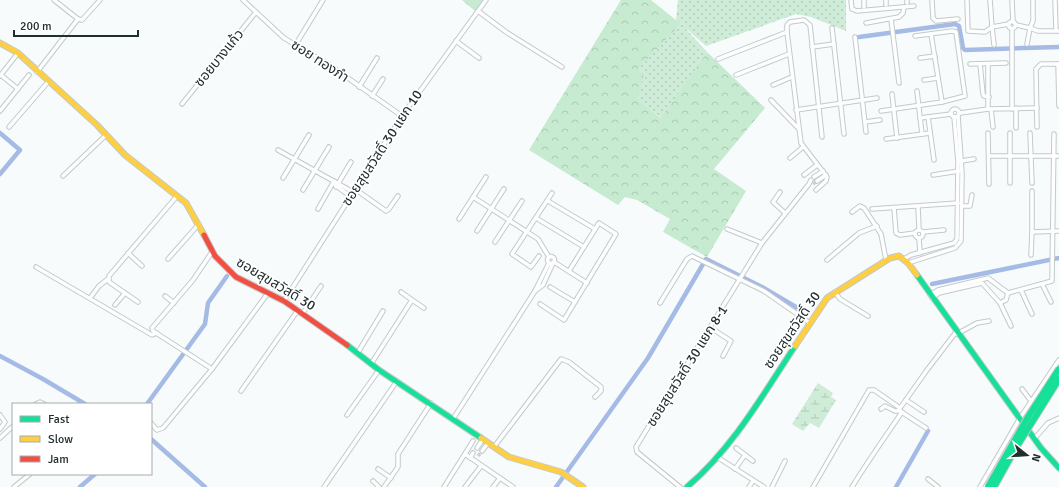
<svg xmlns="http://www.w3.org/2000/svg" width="1059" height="487" font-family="Signika,'Noto Sans Thai',sans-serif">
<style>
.grass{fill:url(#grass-dots)}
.forest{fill:url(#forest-crowns)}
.wetland{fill:url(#wetland-marsh)}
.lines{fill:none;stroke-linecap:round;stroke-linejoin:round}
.canal{stroke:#a5bbe6;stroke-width:4.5}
.street-tunnel{stroke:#ccd2d3;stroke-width:3.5;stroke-dasharray:3.5 2;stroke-linecap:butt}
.street-casing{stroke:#c2cacb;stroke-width:5.5}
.fast-casing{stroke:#c2cacb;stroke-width:7}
.slow-casing{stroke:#c2cacb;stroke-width:7}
.jam-casing{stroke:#c2cacb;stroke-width:7}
.street{stroke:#fefeff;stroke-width:3.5}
.fast{stroke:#16e098;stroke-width:5}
.slow{stroke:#ffcf43;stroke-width:5}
.jam{stroke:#f24e42;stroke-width:5}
.fast-bridge-casing{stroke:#c2cacb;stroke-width:8;stroke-linecap:butt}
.fast-bridge{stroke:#16e098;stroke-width:6}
.labels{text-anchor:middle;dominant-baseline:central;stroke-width:3.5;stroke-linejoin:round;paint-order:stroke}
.street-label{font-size:14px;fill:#212e2f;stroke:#fff}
</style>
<defs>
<pattern id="grass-dots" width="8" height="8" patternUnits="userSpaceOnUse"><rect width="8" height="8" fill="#ceecd7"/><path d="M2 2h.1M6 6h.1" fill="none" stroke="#b1cbb9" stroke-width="1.8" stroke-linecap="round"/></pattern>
<pattern id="forest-crowns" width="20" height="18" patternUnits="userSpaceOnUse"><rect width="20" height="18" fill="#c6ebd0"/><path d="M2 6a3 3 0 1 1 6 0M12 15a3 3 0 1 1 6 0" fill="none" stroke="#aacab3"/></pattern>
<pattern id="wetland-marsh" width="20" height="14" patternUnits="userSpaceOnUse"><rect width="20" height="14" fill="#ceecd7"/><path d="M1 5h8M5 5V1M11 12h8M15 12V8" fill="none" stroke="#b1cbb9"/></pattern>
</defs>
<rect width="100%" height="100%" fill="#f7fbfc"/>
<polygon class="grass" points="678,0 846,0 846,31 811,17 796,14 706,46 684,27 707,52 662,118 636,99 644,76 638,69 681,24 676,20"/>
<g class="forest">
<polygon points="462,0 483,0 475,11"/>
<polygon points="621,0 651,0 681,24 638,69 644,76 637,99 661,118 707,52 765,108 714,169 746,191 707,257 663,232 670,219 637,200 625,197 618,205 529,150"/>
</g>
<polygon class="wetland" points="818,383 833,393 831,397 836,400 819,428 810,423 803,431 792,424"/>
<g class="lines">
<g class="canal">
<polyline points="859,37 955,24 959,26 963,48 965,50 1059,47"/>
<polyline points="0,133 20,150 0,174"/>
<polyline points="932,284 1059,258"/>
<polyline points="0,356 43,379 85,404"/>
<polyline points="147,404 205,324 208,303 227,276"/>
<polyline points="151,439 205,487"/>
<polyline points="80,487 95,474"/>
<polyline points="556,487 648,358 706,259 762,287 801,310"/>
<polyline points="896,487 928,431"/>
</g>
<g class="street-tunnel">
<polyline points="813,184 817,181"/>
<polyline points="478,456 482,451"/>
</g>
<g class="street-casing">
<g id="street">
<polyline points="243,0 284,38 328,64 402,116"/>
<polyline points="851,0 852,9 857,11 914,6"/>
<polyline points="907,0 907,3"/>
<polyline points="932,0 933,18 936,21 958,19"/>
<polyline points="967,0 968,31 985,32 992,27 994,45"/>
<polyline points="990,0 992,27 1009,24"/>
<polyline points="1012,0 1013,22"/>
<polyline points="1055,0 1056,31"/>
<polyline points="886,5 886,0"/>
<polyline points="864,7 864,0"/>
<polyline points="478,11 506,32 562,67"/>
<polyline points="78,19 82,20 100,0"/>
<polyline points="891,19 899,83"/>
<circle cx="1012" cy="25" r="3.5"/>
<polyline points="866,23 899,17 903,13 904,7"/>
<polyline points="1016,25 1030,28 1033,21 1033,0"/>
<polyline points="832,28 844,134"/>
<polyline points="1012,29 1012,109"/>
<polyline points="931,34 942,102"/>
<polyline points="855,37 866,132"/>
<polyline points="456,41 479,58"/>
<polyline points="296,44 323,0"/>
<polyline points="1027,44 1030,28 1038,31 1059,31"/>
<polyline points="812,47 834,44"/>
<polyline points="920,58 935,56"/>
<polyline points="718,59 787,32"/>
<polyline points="970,64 1006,63"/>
<polyline points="980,64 983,94 984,96 989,97"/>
<polyline points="988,64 988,109"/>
<polyline points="1058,64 1059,106"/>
<polyline points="37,72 78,19 54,0"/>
<polyline points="1,75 18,89"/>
<polyline points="736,75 789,54"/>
<polyline points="0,76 18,53"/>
<polyline points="924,80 938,78"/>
<polyline points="773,85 792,77"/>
<polyline points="359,87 377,58"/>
<polyline points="917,91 922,134"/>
<polyline points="892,94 897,138"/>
<polyline points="372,96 383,79"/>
<polyline points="771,100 798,128"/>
<polyline points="182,104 256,12"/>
<polyline points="1016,108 1016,128"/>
<circle cx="955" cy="113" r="4"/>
<polyline points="991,109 993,127"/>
<polyline points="796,110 877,98"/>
<polyline points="0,111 29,75"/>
<polyline points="881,111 942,102 965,96 956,32 952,31 915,36"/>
<polyline points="960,113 988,109 1037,108"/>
<polyline points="928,117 934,160"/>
<polyline points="920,118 951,114"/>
<polyline points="865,122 880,120"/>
<polyline points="9,127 48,82"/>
<polyline points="1037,127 1036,69 1041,64 1059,64"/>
<polyline points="988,133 989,184"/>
<polyline points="1010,133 1010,183"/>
<polyline points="1030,133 1032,183"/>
<polyline points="886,139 930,133"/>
<polyline points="278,150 353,192"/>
<polyline points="989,156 1059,156"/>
<polyline points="790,158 803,147"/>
<polyline points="961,161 974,159"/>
<polyline points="804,175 817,165"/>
<polyline points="933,175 959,171"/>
<polyline points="63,176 106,135"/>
<polyline points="814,177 823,171"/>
<polyline points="283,178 309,135"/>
<polyline points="817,181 826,175"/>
<polyline points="335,185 350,196"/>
<polyline points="336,187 351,162"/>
<polyline points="355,189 386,211 389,209 398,196"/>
<polyline points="303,190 329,147"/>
<polyline points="816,190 826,181 827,177 801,143 787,32 787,25 790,22 804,20 810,25 822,137"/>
<polyline points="1032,191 1032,232"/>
<polyline points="780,192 773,202 785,213"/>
<polyline points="473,197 538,239 549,257"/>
<polyline points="548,201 595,229"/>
<polyline points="962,206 970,206 972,195"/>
<polyline points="918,207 919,229"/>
<polyline points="894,208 896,233 900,235 915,233"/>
<polyline points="318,209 334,181"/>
<polyline points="872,209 958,203"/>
<polyline points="852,212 860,206 864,208 881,234 886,260"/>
<polyline points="536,218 584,247"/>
<polyline points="459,219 486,177"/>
<polyline points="727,229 762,243"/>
<circle cx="919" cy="234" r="4"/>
<polyline points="477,231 504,189"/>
<polyline points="923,232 944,230"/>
<polyline points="919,238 920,253"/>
<polyline points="495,242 522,201"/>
<polyline points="212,252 193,280 152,328 153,331 212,369"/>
<polyline points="128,253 142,266"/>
<polyline points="1031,255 1032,232 1059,231"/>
<polyline points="539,256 531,267 512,254 552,193"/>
<circle cx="551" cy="260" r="3.5"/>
<polyline points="168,259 199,224"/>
<polyline points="904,259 911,255 954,243 957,239 958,161 954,117"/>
<polyline points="827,260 859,233 877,226"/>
<polyline points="554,262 587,283"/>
<polyline points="908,263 955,248 961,241 962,174 958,116"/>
<polyline points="36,267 152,335 157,333"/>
<polyline points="1042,284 1051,302"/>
<polyline points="550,287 575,302"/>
<polyline points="1021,290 1032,314"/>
<polyline points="535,291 543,285 553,263"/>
<polyline points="835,292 840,299 868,316"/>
<polyline points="930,295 938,290 988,278 1008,293 1052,281 1054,134"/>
<polyline points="165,296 174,303"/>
<polyline points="90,298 99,286 108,279"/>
<polyline points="932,298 939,293 982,283 1000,303 1011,326"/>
<polyline points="412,300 424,308"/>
<polyline points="284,301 402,116 486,0"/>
<polyline points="138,302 109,282 109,276 177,196"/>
<polyline points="660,303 687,259 692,256 764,291 810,323"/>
<polyline points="1000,303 1006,300 1008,293"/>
<polyline points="540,304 564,320 616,234 599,223 569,271"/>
<polyline points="115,305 125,293"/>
<polyline points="303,313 321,286"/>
<polyline points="711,328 731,341 723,356"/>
<polyline points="957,334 977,323 989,321"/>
<polyline points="357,354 383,311"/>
<polyline points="371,364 412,300 401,292"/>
<polyline points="1022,389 1031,401"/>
<polyline points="241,391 298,310"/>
<polyline points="906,400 924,412"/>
<polyline points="36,404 40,402 44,404"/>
<polyline points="881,409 885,406 895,411 898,411 927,370 956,332"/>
<polyline points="900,411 926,428"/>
<polyline points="0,415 5,422 0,429"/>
<polyline points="347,415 379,370"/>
<polyline points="453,419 535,291 549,263"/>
<polyline points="151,423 157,430 163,428 212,369 268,293"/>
<polyline points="0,438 13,426"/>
<polyline points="1035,438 1048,423 1059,418"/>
<polyline points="494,447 561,359 569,362 601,387 601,391 595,397"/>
<polyline points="477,448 483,439"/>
<polyline points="736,448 753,461"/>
<polyline points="482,451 488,443"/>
<polyline points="465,454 513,487"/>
<polyline points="717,457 764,487"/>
<polyline points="470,458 473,453"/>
<polyline points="378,469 391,478"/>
<polyline points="735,469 745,455"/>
<polyline points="928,479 938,487"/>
<polyline points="373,481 379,487"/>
<polyline points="14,487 30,474"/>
<polyline points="324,487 397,381"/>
<polyline points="384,487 398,467 398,454 431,403"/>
<polyline points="444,487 473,441"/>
<polyline points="465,487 481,466"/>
<polyline points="493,487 500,478"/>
<polyline points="680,487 637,452 636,447 762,243 809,184 811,180"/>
<polyline points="749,487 753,481"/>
<polyline points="772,487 785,461"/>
<polyline points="813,487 869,390 874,390 900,408"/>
<path d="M852,487C868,461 885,437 902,412"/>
<polyline points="980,487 1020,418 1059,360"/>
</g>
</g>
<g class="fast-casing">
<g id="fast">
<polyline points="917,275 1041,448 1059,468"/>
<polyline points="347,345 379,370 481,438"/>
<path d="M687,487C732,449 763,395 795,346"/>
</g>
</g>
<g class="slow-casing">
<g id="slow">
<polyline points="0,43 18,53 97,125 125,155 186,203 204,235"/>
<polyline points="795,346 827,298 890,258 899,256 908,263 917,275"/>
<polyline points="481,438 509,457 561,472 583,487"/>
</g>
</g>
<g class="jam-casing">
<polyline id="jam" points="204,235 215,256 236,277 284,301 347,345"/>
</g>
<use href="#street" class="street"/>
<use href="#fast" class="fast"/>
<use href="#slow" class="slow"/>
<use href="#jam" class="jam"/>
<g class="fast-bridge-casing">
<g id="fast-bridge">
<polyline points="988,487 1028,417 1059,369"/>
<polyline points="994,487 1014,451 1059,379"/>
</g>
</g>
<use href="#fast-bridge" class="fast-bridge"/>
</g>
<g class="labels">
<g class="street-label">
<text transform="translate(219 58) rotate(-51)">ซอยบางแก้ว</text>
<text transform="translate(320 61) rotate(33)">ซอย ทองภํา</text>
<text transform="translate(382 148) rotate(-57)">ซอยสุขสวัสดิ์ 30 แยก 10</text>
<text transform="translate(276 284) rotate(31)">ซอยสุขสวัสดิ์ 30</text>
<text transform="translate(792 330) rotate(-56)">ซอยสุขสวัสดิ์ 30</text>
<text transform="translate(687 366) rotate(-58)">ซอยสุขสวัสดิ์ 30 แยก 8-1</text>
</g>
</g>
<rect x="12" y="403" width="140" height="72" fill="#ffffff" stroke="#a6abac"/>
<rect x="20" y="416" width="20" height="6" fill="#16e098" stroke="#a6abac"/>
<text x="48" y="423" font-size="12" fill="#212e2f">Fast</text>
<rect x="20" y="436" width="20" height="6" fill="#ffcf43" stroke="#a6abac"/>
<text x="48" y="443" font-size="12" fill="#212e2f">Slow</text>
<rect x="20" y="456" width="20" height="6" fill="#f24e42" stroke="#a6abac"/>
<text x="48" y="463" font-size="12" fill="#212e2f">Jam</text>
<g transform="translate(1027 455) rotate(107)" stroke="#ffffff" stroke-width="3" paint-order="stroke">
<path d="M0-3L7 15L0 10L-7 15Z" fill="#212e2f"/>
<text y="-6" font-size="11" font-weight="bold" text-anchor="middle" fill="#212e2f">N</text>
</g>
<path d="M14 30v6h124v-6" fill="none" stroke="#212e2f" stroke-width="2"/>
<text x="20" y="30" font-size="12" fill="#212e2f" stroke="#ffffff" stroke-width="3" paint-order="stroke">200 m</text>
</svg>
